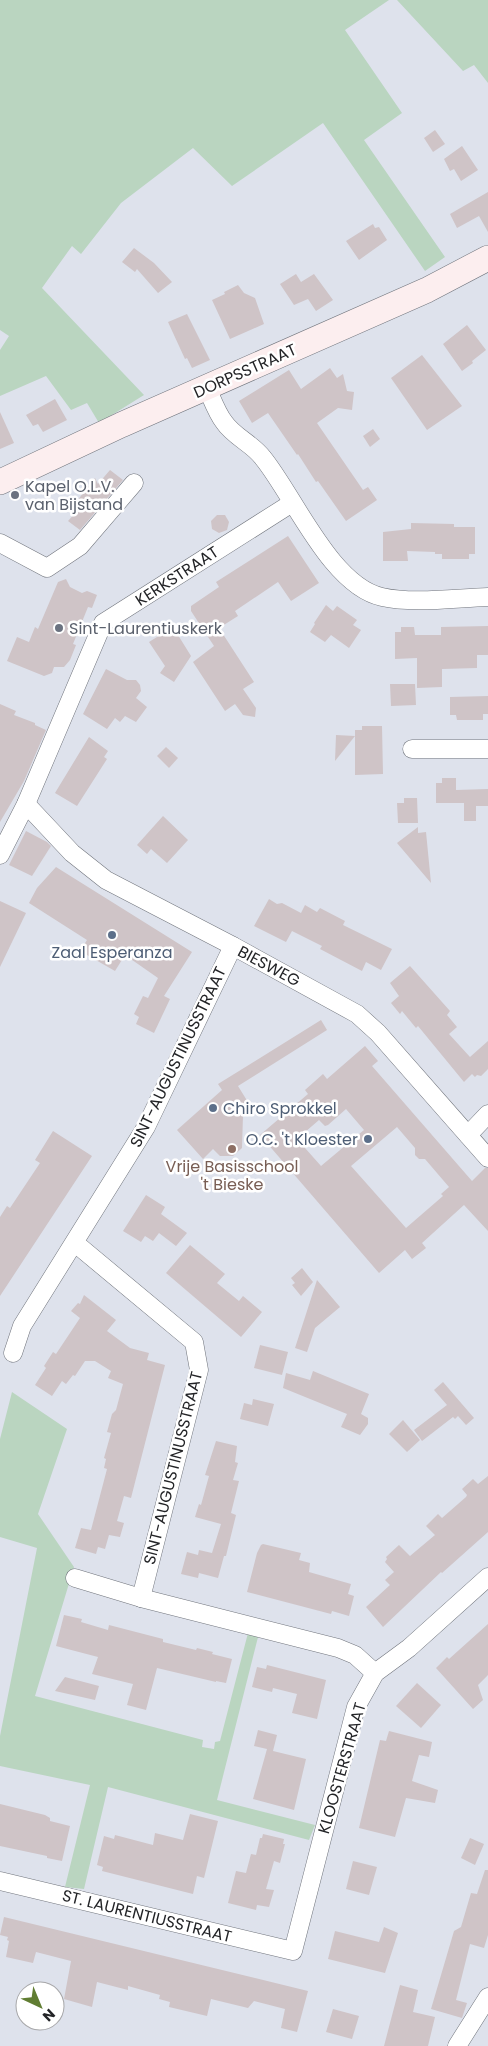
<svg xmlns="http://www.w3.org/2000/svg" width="488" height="2046" font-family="Poppins,sans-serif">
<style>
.green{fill:#bad5c0}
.building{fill:#cfc4c7;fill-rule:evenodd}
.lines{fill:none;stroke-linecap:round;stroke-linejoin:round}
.street-casing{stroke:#71757d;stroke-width:19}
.secondary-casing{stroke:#71757d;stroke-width:26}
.street{stroke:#fff;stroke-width:18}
.secondary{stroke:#fceeef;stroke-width:25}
.worship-dot{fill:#6b7280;stroke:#fff;stroke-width:2}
.service-dot{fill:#5c6f8a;stroke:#fff;stroke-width:2}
.education-dot{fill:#8d6e63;stroke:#fff;stroke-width:2}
.labels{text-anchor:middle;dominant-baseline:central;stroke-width:5;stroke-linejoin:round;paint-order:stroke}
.street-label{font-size:16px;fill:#232427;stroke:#fff}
.worship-label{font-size:16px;fill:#5b616d;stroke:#fff;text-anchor:start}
.service-label{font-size:16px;fill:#4e5e75;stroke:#fff}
.education-label{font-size:16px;fill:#785e54;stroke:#fff}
</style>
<rect width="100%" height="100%" fill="#dee2ec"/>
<g class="green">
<polygon points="0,0 389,0 345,30 402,113 364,140 445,257 425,271 323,123 232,186 193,148 121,203 81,254 72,246 42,288 144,395 99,423 87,403 71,410 46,376 0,396 0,350 9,336 0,330"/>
<polygon points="397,0 488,0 488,83 474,65 463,71"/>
<polygon points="12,1392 67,1429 38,1514 74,1567 35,1696 203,1740 202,1747 214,1749 215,1742 220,1741 248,1633 258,1637 217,1800 315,1825 309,1840 108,1787 84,1889 65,1887 90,1785 0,1766 0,1736 37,1548 0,1537 0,1439"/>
</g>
<g class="building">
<polygon points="435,130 445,144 433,152 424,138"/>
<polygon points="462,146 478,170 461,181 454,169 450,171 444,159"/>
<polygon points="488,192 488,232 479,216 457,228 450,214"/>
<polygon points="373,224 375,228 379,227 387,240 359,260 346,241"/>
<polygon points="134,248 154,263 172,282 158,293 137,269 135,272 122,262"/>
<polygon points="296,274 301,282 314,274 333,300 316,311 308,299 294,305 280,284"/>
<polygon points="238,285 244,293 255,298 264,324 230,339 212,300 225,294 224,292"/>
<polygon points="187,314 210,360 192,368 187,358 185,359 168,322"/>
<polygon points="467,325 486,350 472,361 473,363 462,371 443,344"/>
<polygon points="422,355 462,406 427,430 391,378"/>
<polygon points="330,368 337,378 343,374 347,391 354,392 352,410 338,408 317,423 363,490 368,487 377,500 346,521 318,481 316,482 298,454 297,455 268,413 252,423 239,401 289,370 301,389"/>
<polygon points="55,399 67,420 43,432 38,424 33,426 26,415"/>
<polygon points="0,412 14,443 0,449"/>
<polygon points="373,429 380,439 370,447 363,436"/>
<polygon points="110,470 123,480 80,530 68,521 78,510 73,506 95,478 98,484"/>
<polygon points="217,515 225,515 229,522 227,530 219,533 212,529 211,521"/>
<polygon points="411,523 454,524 454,527 475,527 475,554 469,554 469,559 442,559 442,554 435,554 435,552 407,551 408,561 383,561 383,532 411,529"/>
<polygon points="288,536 319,583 291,601 278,582 235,611 238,616 219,628 254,682 243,689 256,708 255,717 243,715 235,704 225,711 193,662 214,646 191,611 191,606 219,587 216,582"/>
<polygon points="66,579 70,587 82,593 87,591 97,595 92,608 88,607 73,644 76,645 70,660 64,667 54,667 52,673 44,676 7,661 17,637 29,642 35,627 38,629 58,582"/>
<polygon points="326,605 333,611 337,606 357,620 353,625 361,630 349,648 331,635 325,642 310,632 315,624 314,623"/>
<polygon points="488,626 488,655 477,655 477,668 442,669 442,687 417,688 417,658 395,659 395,632 401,632 401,627 414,627 415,635 441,635 441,627"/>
<polygon points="173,627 191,656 174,682 160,673 165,666 149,642"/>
<polygon points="106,669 127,680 136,680 140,685 141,691 136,698 147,707 136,722 125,716 120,722 115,718 107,729 83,714"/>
<polygon points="390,684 415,684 416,705 391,706"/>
<polygon points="488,696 488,714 483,714 483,720 457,720 456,715 450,715 450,697"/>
<polygon points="0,704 16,711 14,715 35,723 35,725 46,730 24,781 0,822"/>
<polygon points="362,726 382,726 383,774 355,775 355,730 362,730"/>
<polygon points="336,735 355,736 335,761"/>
<polygon points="89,737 108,751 104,757 107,759 77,806 55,793"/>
<polygon points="166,747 178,758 169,768 157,756"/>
<polygon points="442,778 456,778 456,790 488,789 488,806 476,806 476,821 464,821 464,803 436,803 436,783 442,783"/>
<polygon points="404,798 417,798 418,823 398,823 397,803 404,803"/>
<polygon points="163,816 188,840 167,863 151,849 147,854 137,845"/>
<polygon points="418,827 418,833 426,832 431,883 397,843"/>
<polygon points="26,831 47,842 51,846 32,876 9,865"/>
<polygon points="56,867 192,952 164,996 170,999 154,1033 136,1024 139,1017 134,1014 143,996 148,998 158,978 125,955 115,971 80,951 87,940 29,903 37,888"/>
<polygon points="269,899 277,904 282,903 301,913 305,905 317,912 320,908 345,921 343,925 392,949 381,970 366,962 362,971 320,949 322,946 292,931 286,942 254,926"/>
<polygon points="0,901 26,913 0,967"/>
<polygon points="410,966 450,1011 447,1015 457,1027 449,1034 470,1057 488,1041 488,1069 481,1076 477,1075 475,1077 472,1074 464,1082 418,1026 416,1028 402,1011 400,1014 391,1003 399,996 390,983"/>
<polygon points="321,1020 327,1030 238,1086 251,1107 243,1115 242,1148 233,1156 220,1156 213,1149 203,1159 177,1130 222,1090 218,1084"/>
<path d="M365,1046L378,1061L372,1066L472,1181L485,1168H488V1231L464,1205L422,1243L426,1248L412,1259L405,1250L379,1273L260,1135L308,1094L305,1090L323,1074L327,1079ZM346,1109L364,1130L321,1166L297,1139L319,1120L325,1126L328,1125ZM397,1127L415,1148V1155L419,1159H425L449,1187L441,1194L443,1196L406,1228L351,1166Z"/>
<polygon points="53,1131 92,1156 0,1296 0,1217 7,1206 10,1208 40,1163 35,1160"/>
<polygon points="146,1195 165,1207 161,1214 187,1233 176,1246 159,1233 153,1241 145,1236 141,1242 123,1231"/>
<polygon points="190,1245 225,1274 217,1283 239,1301 243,1296 262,1312 241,1337 166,1273"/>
<polygon points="302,1268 313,1282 301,1296 292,1285 295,1283 291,1278"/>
<polygon points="317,1280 340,1307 315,1328 307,1352 295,1348"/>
<polygon points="84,1295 116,1320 107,1331 130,1348 149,1353 147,1360 165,1365 131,1498 124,1496 117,1521 124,1523 120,1537 109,1535 105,1549 98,1547 96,1554 75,1548 81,1528 91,1530 107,1469 104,1468 106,1459 104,1458 111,1433 107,1432 112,1414 116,1410 123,1384 108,1378 111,1371 95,1361 85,1361 75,1376 73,1375 66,1384 62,1381 52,1396 35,1385 46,1368 44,1366 53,1352 56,1354 80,1318 71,1311 78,1303 80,1304"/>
<polygon points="260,1345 288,1352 282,1375 254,1368"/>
<polygon points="313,1371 369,1394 361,1414 368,1418 368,1424 360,1435 341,1427 347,1414 283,1388 286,1373 310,1380"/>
<polygon points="443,1382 474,1418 466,1425 458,1416 455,1419 453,1417 422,1441 414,1430 447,1405 434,1390"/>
<polygon points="253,1399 274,1404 268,1426 240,1419 244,1403 252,1405"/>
<polygon points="403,1420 420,1440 407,1452 389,1434"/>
<polygon points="216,1441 237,1446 235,1462 238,1463 233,1480 239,1481 231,1513 236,1515 226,1556 224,1556 218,1578 199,1573 198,1578 181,1574 187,1552 198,1555 199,1550 212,1553 221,1524 195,1517 199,1504 201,1505 209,1476 205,1475"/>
<polygon points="488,1476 488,1532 442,1573 441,1572 383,1627 366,1607 390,1585 385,1580 394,1572 385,1562 387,1559 386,1557 399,1545 410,1556 435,1535 426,1526 438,1514 442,1518 466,1497 467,1495 462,1489 473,1479 478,1484"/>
<polygon points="263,1544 301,1553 299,1560 310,1563 309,1572 351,1584 348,1594 354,1596 349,1616 332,1611 331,1614 247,1592 257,1553 261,1545"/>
<polygon points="64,1615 82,1619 81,1622 108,1630 109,1625 163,1639 163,1642 196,1650 197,1648 213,1652 212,1654 232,1659 226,1683 216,1681 216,1682 157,1668 146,1710 127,1705 133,1684 92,1674 98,1657 56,1646"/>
<polygon points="488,1624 488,1675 478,1685 483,1700 473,1709 436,1668 447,1657 449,1659"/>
<polygon points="267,1665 326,1680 317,1719 292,1713 297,1694 273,1688 272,1692 252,1687 257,1667 266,1669"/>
<polygon points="65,1677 99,1686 95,1700 55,1691"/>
<polygon points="417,1683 441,1705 421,1728 396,1706"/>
<polygon points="258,1730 277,1735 273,1751 306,1759 294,1810 253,1799 267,1749 254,1746"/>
<polygon points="389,1731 432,1742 429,1757 419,1755 412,1781 438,1790 435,1803 406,1798 395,1837 359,1828 380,1740 386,1741"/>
<polygon points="0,1804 45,1815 50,1818 50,1821 70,1826 62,1861 47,1858 47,1856 0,1846"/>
<polygon points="190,1814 218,1821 204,1878 197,1876 193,1894 102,1871 103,1867 97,1865 104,1836 114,1839 115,1835 153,1845 155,1833 183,1840"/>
<polygon points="263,1834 284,1839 283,1844 285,1844 280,1863 274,1861 266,1889 274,1890 269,1907 257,1905 256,1910 228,1903 236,1871 246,1873 251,1854 256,1855 260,1838 262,1838"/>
<polygon points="470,1838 484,1844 475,1865 461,1858"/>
<polygon points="353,1861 377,1867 369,1895 346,1889"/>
<polygon points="485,1870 488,1870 488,1935 484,1948 470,1944 456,2000 467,2003 462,2018 431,2009 454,1931 461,1927 471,1893 477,1894"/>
<polygon points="4,1917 308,1991 297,2032 281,2028 285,2009 254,2001 248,2008 211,1999 207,2016 169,2007 170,2002 159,1999 160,1995 128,1986 128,1990 97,1982 92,2007 64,1999 71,1961 36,1952 33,1963 6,1957 9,1941 7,1940 8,1937 0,1935"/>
<polygon points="384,1927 398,1933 385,1973 328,1959 335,1931 379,1942"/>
<polygon points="400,1985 418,1990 413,2012 435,2017 428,2046 384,2046"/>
<polygon points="333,2009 359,2016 352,2039 326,2032"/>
</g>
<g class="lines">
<g class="street-casing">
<g id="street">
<path d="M207,388C212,399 217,413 224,422C234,437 253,444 263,458C294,496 331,586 382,597C412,604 456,598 488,597"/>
<polyline points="0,543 47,568 80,546 134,483"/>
<polyline points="412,749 488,749"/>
<polyline points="26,804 72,853 106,880 233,946 357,1014 378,1033 488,1158"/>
<polyline points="0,855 26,804 103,623 292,503"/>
<polyline points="468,1135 488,1114"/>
<polyline points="75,1243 194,1342 199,1370 141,1598"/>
<polyline points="13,1353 22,1326 146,1127 233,946"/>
<polyline points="75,1578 141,1598 338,1648 355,1655 375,1673"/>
<polyline points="0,1881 293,1951 356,1707 375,1673 409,1648 488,1577"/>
<polyline points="457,2046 488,1997"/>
</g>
</g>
<g class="secondary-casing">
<polyline id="secondary" points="0,482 121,425 427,290 488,258"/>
</g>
<use href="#street" class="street"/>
<use href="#secondary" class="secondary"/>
</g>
<g class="worship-dot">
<circle cx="15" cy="495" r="5"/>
<circle cx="59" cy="628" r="5"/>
</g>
<g class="service-dot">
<circle cx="112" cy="935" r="5"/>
<circle cx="213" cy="1108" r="5"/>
<circle cx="368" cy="1139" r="5"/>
</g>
<circle class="education-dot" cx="232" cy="1149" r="5"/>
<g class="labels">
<g class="street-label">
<text transform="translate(245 371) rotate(-24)">DORPSSTRAAT</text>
<text transform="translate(177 576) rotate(-33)">KERKSTRAAT</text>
<text transform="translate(269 966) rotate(28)">BIESWEG</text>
<text transform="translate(178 1057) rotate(-64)">SINT-AUGUSTINUSSTRAAT</text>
<text transform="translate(173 1468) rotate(-76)">SINT-AUGUSTINUSSTRAAT</text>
<text transform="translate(342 1768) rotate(-74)">KLOOSTERSTRAAT</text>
<text transform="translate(147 1916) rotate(14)">ST. LAURENTIUSSTRAAT</text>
</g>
<g class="worship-label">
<text x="25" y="486">Kapel O.L.V.<tspan x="25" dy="18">van Bijstand</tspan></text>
<text x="69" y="628">Sint-Laurentiuskerk</text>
</g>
<g class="service-label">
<text x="112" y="952">Zaal Esperanza</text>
<text x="223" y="1108" text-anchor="start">Chiro Sprokkel</text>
<text x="358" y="1139" text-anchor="end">O.C. 't Kloester</text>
</g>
<g class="education-label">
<text x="232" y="1166">Vrije Basisschool<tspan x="232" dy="18">'t Bieske</tspan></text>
</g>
</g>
<g transform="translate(40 2006) rotate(136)"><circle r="24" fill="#ffffff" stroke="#a7a7a9"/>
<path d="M0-4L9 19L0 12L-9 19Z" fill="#607d32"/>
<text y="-8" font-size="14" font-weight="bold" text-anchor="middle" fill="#232427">N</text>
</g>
</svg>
